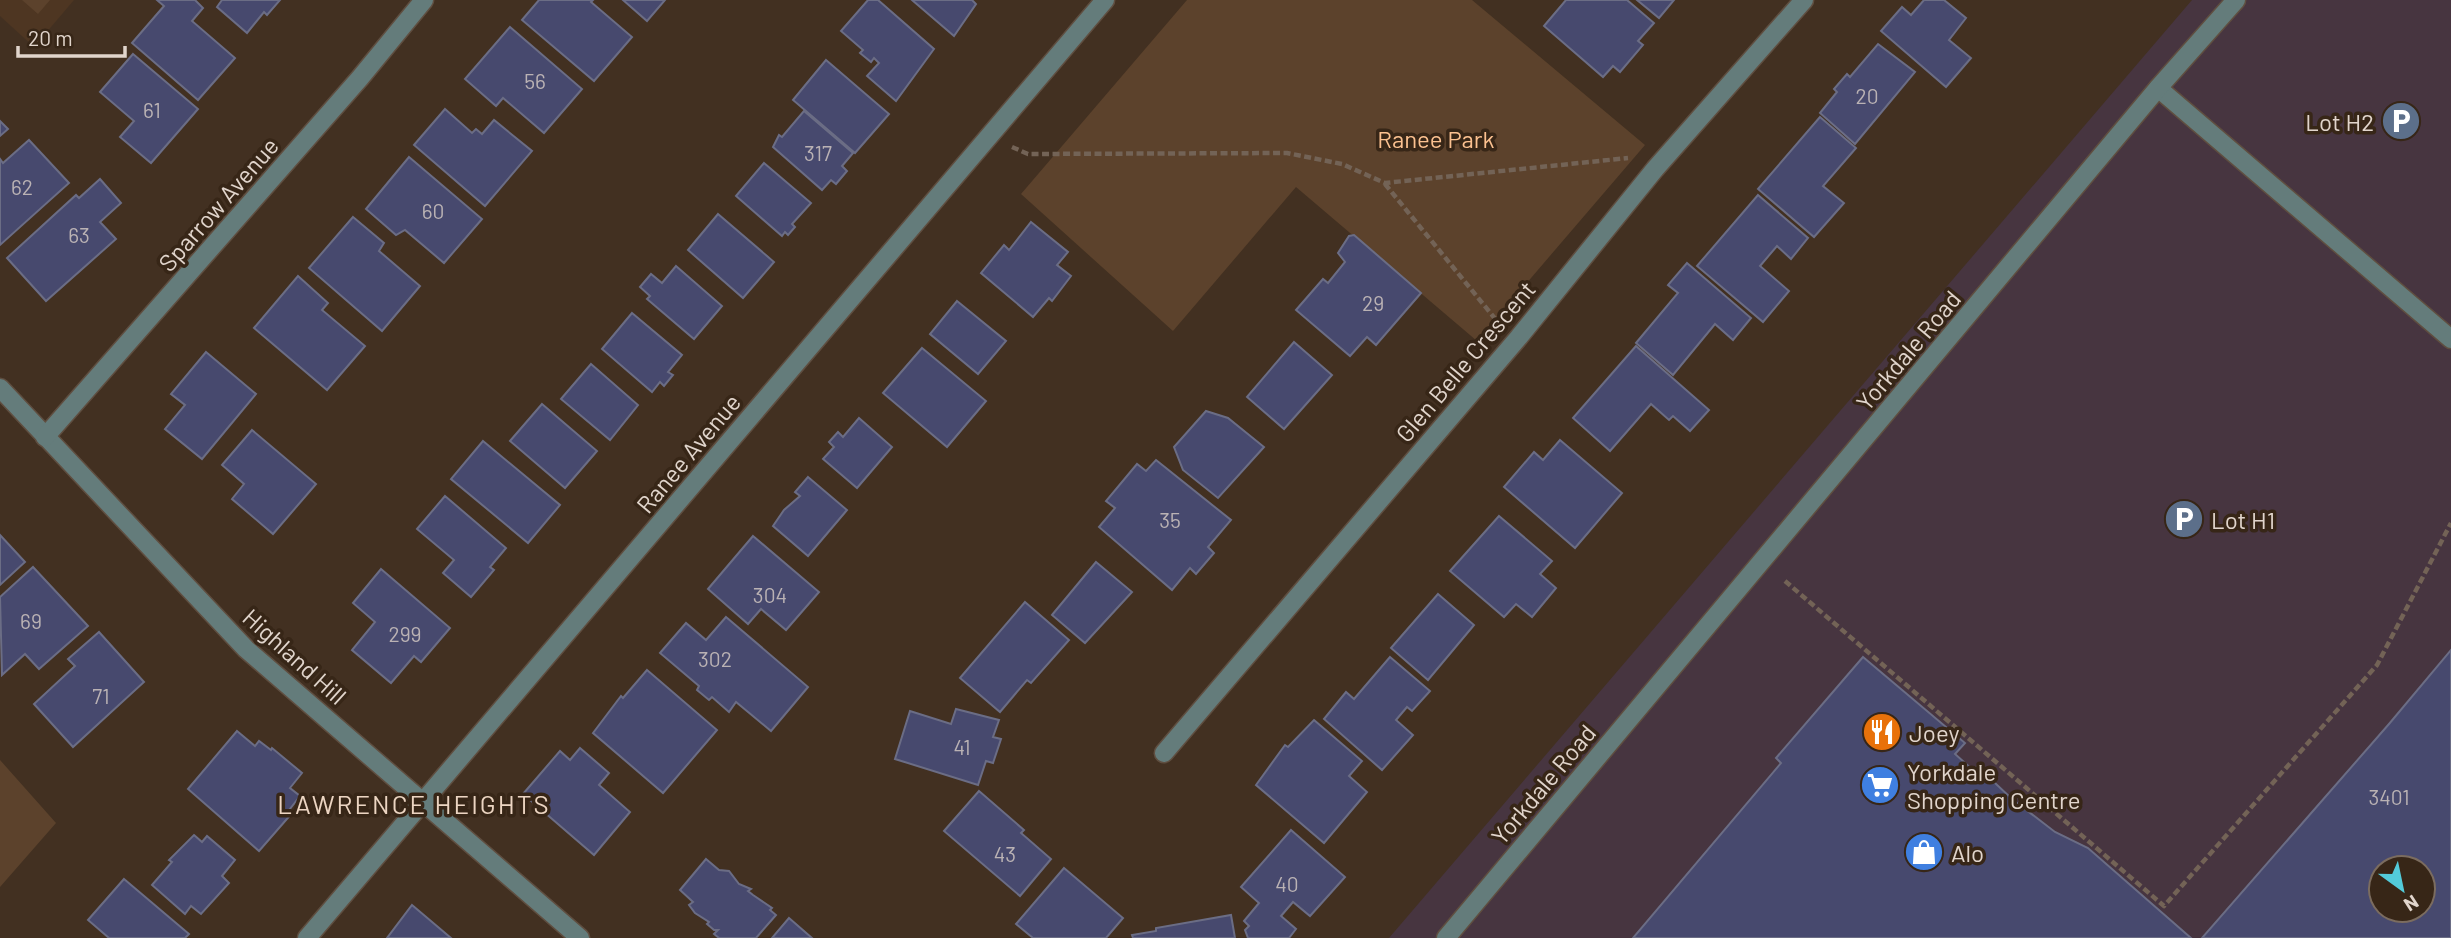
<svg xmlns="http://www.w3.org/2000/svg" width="2451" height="938" font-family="Barlow,sans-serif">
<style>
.commercial{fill:#473540;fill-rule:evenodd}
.built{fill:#4e3622}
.green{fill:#5c422c}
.building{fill:#47496e;stroke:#6b6d85;stroke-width:2;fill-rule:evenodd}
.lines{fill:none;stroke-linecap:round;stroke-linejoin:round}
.minor-casing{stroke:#5f4e40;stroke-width:21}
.path{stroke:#736356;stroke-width:4.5;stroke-dasharray:7 3.5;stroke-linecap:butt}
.minor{stroke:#647c7b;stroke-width:18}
.labels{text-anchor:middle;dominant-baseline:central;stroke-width:7;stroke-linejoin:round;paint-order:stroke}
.number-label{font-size:21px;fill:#bab2b4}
.poi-label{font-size:24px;fill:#e1d5cc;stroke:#372617;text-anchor:start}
.park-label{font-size:24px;fill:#fbc190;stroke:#372617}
.street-label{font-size:24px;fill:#e1d5cc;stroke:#372617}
.neighbourhood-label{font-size:26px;letter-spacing:2px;fill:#ecd5c2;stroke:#372617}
</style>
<rect width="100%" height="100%" fill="#423021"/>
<path class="commercial" d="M2192,0H2451V938H1389ZM2381,868H2423V910H2381Z"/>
<polygon class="built" points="0,0 74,0 34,47 0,16"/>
<g class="green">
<polygon points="22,0 50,0 38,14"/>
<polygon points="1187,0 1472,0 1645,145 1477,341 1296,187 1173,331 1021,194"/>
<polygon points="0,760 56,823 0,887"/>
</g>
<g class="building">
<polygon points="157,0 195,0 203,8 192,21 235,58 198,100 132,43 164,6"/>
<polygon points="222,0 280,0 267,15 264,12 247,33 217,7"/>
<polygon points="539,0 593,0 591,2 632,37 594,81 522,20"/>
<polygon points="623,0 665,0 647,21"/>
<polygon points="868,0 878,0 934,49 896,101 867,76 879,63 874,58 871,62 860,53 863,50 841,31"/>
<polygon points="912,0 972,0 976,4 954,36"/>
<polygon points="1566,0 1627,0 1654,23 1638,41 1643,45 1620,72 1613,66 1603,77 1544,26"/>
<polygon points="1637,0 1674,0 1659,18"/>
<polygon points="1924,0 1944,0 1966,18 1949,40 1971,58 1946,87 1881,31 1902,7 1911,15"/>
<polygon points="510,27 582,89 544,133 503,98 496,106 465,79"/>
<polygon points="1878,44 1915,72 1855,144 1820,113 1837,92 1834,89 1847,74 1850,77"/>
<polygon points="133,54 198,109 151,163 120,137 134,121 100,92"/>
<polygon points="826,60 889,114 855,153 793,100"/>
<polygon points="445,109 472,133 476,129 482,134 494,120 532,151 485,206 414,145"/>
<polygon points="804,111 853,153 842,166 847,171 836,184 831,180 822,190 773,147 779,135 782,137"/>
<polygon points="1820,117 1856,148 1823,186 1844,203 1814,237 1758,189"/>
<polygon points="0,121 8,129 0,136"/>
<polygon points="29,140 69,183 0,245 0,159 3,163"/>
<polygon points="409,157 482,219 444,263 405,230 396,235 366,209"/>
<polygon points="764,163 811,203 792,224 795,227 788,235 785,232 782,236 736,196"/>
<polygon points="100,179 121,203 100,222 116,239 46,301 7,258 76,195 79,198"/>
<polygon points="1758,195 1808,238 1791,259 1777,246 1760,266 1789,291 1763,322 1697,266"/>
<polygon points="718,214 774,262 743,298 688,250"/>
<polygon points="353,217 384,243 379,251 420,286 382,331 309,268"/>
<polygon points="1031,222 1068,252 1057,265 1071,276 1052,301 1049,298 1033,317 981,273 1004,245 1009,250"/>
<polygon points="1354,235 1421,293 1376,345 1367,337 1350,356 1296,310 1323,279 1328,283 1345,262 1338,253 1349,236"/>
<polygon points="1687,263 1751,318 1733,340 1715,324 1673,375 1636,343 1678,293 1668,285"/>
<polygon points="676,266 722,306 694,339 647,299 650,296 640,287 651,274 662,283"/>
<polygon points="298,276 328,303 322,310 365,346 327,390 254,328"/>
<polygon points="957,301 1006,341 978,374 930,334"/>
<polygon points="632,313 682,355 668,372 673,375 664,386 660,382 652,392 602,349"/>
<polygon points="1294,342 1332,375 1284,429 1247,397"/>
<polygon points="1636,346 1709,410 1690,431 1673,416 1669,420 1651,404 1610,451 1573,418"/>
<polygon points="922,348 986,401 947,447 883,393"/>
<polygon points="206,352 256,394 202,459 165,429 185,405 171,394"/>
<polygon points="591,364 638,405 610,440 561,399"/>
<polygon points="542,404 597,451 565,488 510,441"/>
<polygon points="1206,411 1228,418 1264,447 1218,498 1183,470 1174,447"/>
<polygon points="859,418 892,447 857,488 823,459 834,447 829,442 838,432 843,437"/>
<polygon points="252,430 316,484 273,534 232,499 244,484 222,465"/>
<polygon points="1560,440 1622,493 1575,548 1504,487 1534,452 1543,460"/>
<polygon points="483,441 560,505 528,543 451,479"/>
<polygon points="1156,460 1231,520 1208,547 1214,553 1196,574 1190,568 1172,590 1099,527 1115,508 1106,501 1137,464 1146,471"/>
<polygon points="808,477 847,510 808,556 773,526 784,510 800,496 795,492"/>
<polygon points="445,496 506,548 490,567 494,570 471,597 443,573 454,560 417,529"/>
<polygon points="1499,516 1552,561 1540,574 1556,588 1532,617 1516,604 1504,617 1450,571"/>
<polygon points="0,535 25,562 0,585"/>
<polygon points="753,536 819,592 786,630 761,609 748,624 708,589"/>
<polygon points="1096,562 1132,592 1085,643 1052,615"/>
<polygon points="33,567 88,626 39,669 25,654 2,675 0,597"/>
<polygon points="381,569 450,628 421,662 414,656 391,683 352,650 375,622 353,603"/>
<polygon points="1438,594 1474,625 1428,680 1391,648"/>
<polygon points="1025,602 1069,640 1031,683 1027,680 1000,712 960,678"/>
<polygon points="726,617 808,687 771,731 736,702 729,712 712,697 709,700 697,690 699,686 660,653 686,623 706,640"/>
<polygon points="99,632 144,682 73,747 34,704 75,666 68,659"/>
<path d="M2451,650V938H2202L2389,724ZM2381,868H2423V910H2381Z"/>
<polygon points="1390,657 1430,691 1412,711 1407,707 1396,720 1413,735 1382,770 1324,719 1346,692 1354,699"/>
<polygon points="1863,657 1965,743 1955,754 1974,771 1977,766 2012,799 2055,832 2088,848 2191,938 1633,938 1781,763 1776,758"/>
<polygon points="647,670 717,730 663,793 593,733 621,696 623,698"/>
<polygon points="956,709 999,720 993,737 1001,739 993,763 986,761 978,785 895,759 910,711 951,724"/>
<polygon points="1314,720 1362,761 1349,776 1367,792 1324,843 1256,785 1285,745 1288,747"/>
<polygon points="237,731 255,746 259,741 271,750 272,748 302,773 290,788 300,796 290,809 293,812 259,851 188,789"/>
<polygon points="580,748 609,773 599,785 630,812 594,855 523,794 560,751 570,760"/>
<polygon points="979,791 1024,830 1021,833 1051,859 1020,896 944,831"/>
<polygon points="1291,830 1345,877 1310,916 1293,902 1281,916 1296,929 1289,938 1248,938 1245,930 1249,926 1244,921 1259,903 1241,887"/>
<polygon points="194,835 202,842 207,836 235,860 222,876 229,883 201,914 191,906 185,914 152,885 172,862 169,860"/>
<polygon points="706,859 719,870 729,871 739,884 751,889 748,891 753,895 772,908 770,910 776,915 756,938 719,938 714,934 718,930 714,930 707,924 709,922 695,913 689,905 693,902 680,890"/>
<polygon points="1064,868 1123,918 1106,938 1033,938 1016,924"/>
<polygon points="124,879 189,934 185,938 109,938 88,920"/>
<polygon points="412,905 451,938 387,938"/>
<polygon points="1231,915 1235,938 1133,938 1132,935 1156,931 1156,928"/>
<polygon points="789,918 812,938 772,938"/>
</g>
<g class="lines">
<g class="minor-casing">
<g id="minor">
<polyline points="2158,88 2451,339"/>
<polyline points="0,388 246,649 580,938"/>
<polyline points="45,437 360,78 424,0"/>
<polyline points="1164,753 1519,337 1655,169 1804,0"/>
<polyline points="307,938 1105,0"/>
<polyline points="1446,938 2158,88 2236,0"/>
</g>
</g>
<g class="path">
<polyline points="1012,147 1028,154 1287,153 1342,164 1385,183 1628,158"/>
<polyline points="1385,184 1497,321"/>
<polyline points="1785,581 2164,906 2377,665 2451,523"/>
</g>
<use href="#minor" class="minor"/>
</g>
<defs>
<g id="parking-disc" transform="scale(2.0125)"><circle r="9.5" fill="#5c6f8a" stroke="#372617"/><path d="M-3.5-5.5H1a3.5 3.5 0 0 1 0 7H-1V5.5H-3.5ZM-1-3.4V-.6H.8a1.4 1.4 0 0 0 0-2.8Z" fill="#fff"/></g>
<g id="restaurant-disc" transform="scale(2.0125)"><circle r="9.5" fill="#e8710a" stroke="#372617"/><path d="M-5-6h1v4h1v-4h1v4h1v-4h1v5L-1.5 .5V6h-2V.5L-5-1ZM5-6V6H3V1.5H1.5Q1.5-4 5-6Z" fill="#fff"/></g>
<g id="supermarket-disc" transform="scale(2.0125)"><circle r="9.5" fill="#3f7fe0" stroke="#372617"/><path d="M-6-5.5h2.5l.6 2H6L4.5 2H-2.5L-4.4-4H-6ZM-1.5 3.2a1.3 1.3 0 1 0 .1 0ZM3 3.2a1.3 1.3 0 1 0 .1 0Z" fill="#fff"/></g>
<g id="shop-disc" transform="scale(2.0125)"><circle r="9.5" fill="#3f7fe0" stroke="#372617"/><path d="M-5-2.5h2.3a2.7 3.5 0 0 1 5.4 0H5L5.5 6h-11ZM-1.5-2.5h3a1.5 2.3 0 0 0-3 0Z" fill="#fff"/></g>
</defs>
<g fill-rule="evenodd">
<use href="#parking-disc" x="2401" y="121"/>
<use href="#parking-disc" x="2184" y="519"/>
<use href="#restaurant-disc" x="1882" y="732"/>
<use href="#supermarket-disc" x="1880" y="785"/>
<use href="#shop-disc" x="1924" y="852"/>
</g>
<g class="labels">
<g class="number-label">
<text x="535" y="80">56</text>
<text x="1867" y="95">20</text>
<text x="152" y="109">61</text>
<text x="818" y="152">317</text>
<text x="22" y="186">62</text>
<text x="433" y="210">60</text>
<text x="79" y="234">63</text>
<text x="1373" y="302">29</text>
<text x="1170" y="519">35</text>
<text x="770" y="594">304</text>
<text x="31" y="620">69</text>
<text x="405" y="633">299</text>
<text x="715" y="658">302</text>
<text x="101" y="695">71</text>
<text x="962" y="746">41</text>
<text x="2389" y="796">3401</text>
<text x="1005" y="853">43</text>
<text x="1287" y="883">40</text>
</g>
<g class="poi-label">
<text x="2374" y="121" text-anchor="end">Lot H2</text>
<text x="2211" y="519">Lot H1</text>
<text x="1909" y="732">Joey</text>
<text x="1907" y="771">Yorkdale<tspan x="1907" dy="28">Shopping Centre</tspan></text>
<text x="1951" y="852">Alo</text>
</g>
<g class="park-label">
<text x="1436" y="138">Ranee Park</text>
</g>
<g class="street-label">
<text transform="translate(218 204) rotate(-49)">Sparrow Avenue</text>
<text transform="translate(1908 350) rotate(-50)">Yorkdale Road</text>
<text transform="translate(1465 361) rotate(-50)">Glen Belle Crescent</text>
<text transform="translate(688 453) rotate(-50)">Ranee Avenue</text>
<text transform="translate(295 656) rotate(42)">Highland Hill</text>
<text transform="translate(1543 784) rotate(-50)">Yorkdale Road</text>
</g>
<g class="neighbourhood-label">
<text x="414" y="803">LAWRENCE HEIGHTS</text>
</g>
</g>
<g transform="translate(2402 889) rotate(147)"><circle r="33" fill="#372617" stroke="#7b6c5f" stroke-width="2"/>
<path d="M0-5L12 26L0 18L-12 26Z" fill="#53cbda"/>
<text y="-10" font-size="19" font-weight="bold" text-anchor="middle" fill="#e1d5cc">N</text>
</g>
<path d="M18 46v10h107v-10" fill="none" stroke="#e1d5cc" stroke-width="3.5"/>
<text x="28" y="46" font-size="21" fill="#e1d5cc" stroke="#372617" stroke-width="5" paint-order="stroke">20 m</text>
</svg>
